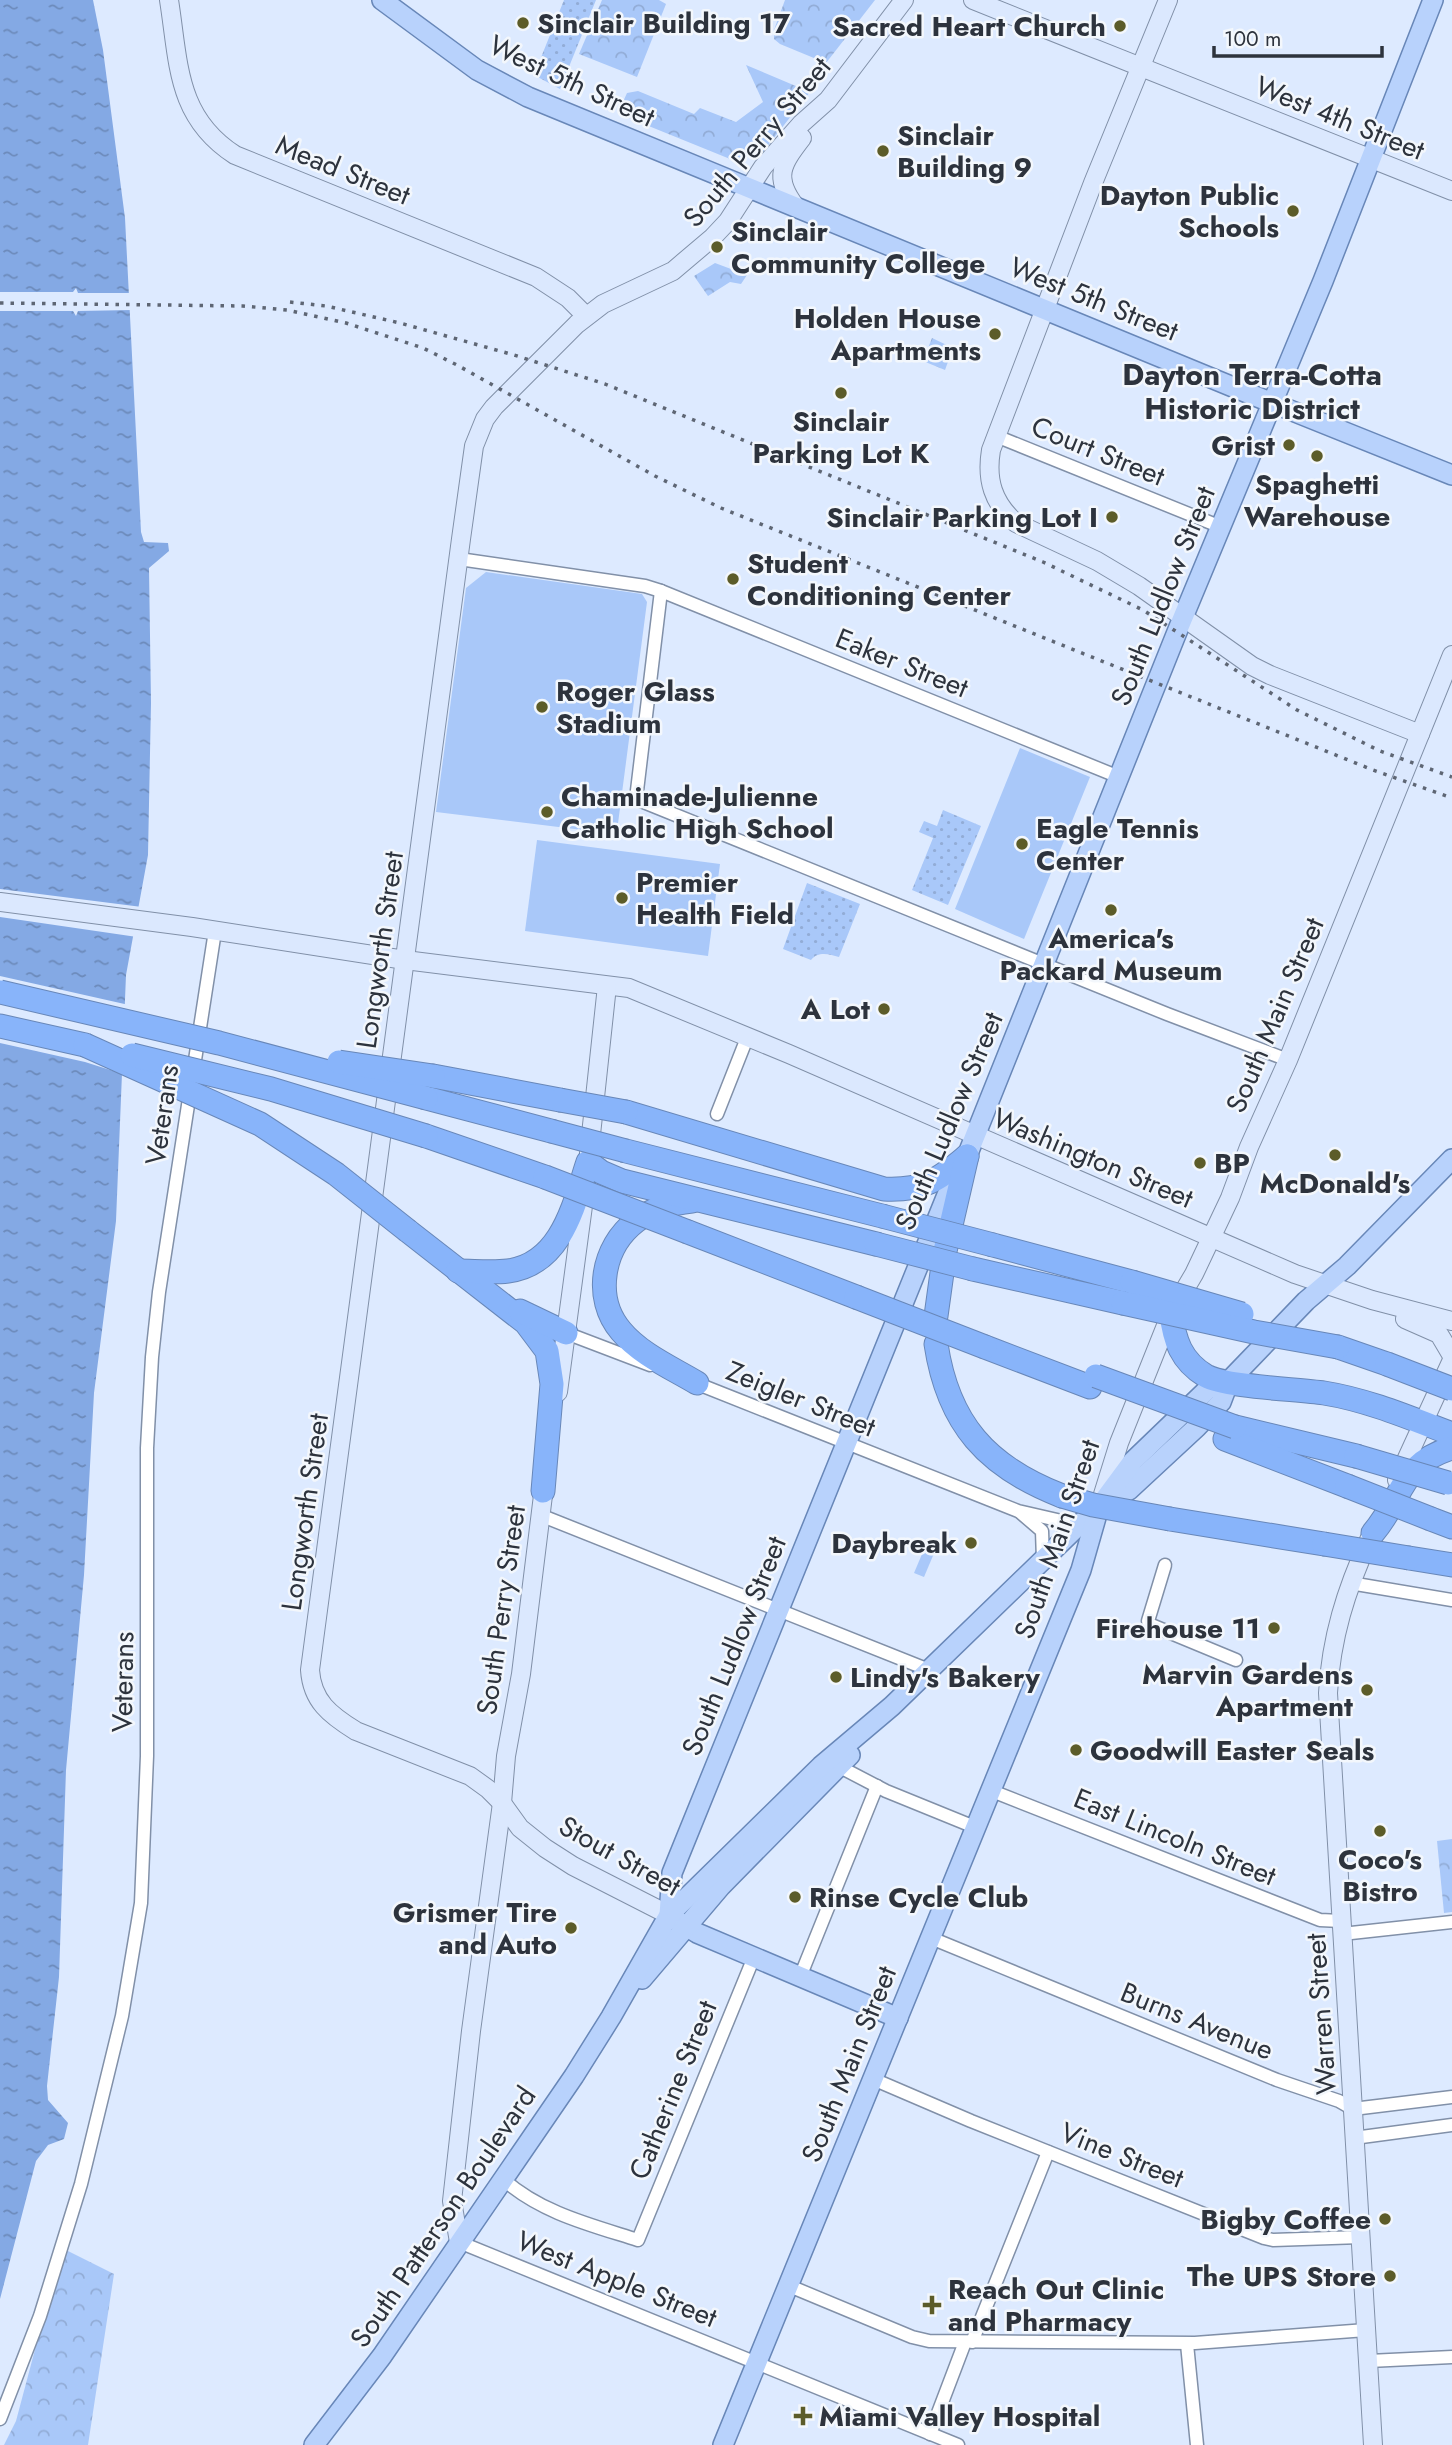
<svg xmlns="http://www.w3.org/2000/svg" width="1452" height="2445" font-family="Jost,sans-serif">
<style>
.grass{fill:url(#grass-dots)}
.park{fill:url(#park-crowns)}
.garden{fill:#a9c8f9}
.water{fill:url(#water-ripples)}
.pier{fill:#ddeaff}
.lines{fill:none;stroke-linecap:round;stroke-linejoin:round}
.street-casing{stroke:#8190a8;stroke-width:15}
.secondary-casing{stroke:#8190a8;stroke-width:20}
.primary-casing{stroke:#6887b8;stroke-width:22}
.highway-casing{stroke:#6887b8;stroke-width:25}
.street{stroke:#fff;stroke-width:12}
.secondary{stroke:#dbe8fe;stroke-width:18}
.primary{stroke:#b8d2fc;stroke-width:19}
.highway{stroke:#88b4fa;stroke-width:23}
.rail{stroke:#5e6674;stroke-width:3.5;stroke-dasharray:3.5 7;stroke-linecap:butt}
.highway-bridge-casing{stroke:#6887b8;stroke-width:25;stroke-linecap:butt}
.highway-bridge{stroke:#88b4fa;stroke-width:23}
.poi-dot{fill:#5c5c29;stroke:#f3f7fc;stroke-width:2.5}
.labels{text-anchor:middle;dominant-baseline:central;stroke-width:5;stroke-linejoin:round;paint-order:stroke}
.poi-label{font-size:28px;font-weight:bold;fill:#2d333d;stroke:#f3f7fc;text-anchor:start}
.street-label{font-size:28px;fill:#2d333d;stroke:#f3f7fc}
.neighbourhood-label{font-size:30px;font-weight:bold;fill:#2d333d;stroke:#f3f7fc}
</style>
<defs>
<pattern id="grass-dots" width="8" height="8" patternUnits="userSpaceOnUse" patternTransform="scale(1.75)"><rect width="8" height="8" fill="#a9c8f9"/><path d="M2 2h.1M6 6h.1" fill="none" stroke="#92acd6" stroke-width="1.8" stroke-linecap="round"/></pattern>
<pattern id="park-crowns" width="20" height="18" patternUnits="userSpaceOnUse" patternTransform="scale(1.75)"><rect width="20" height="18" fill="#a9c8f9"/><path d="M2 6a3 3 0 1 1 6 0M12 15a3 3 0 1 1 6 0" fill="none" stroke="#92acd6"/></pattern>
<pattern id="water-ripples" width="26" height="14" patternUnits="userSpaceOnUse" patternTransform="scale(1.75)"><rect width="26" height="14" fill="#84a9e4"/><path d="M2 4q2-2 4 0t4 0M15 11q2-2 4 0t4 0" fill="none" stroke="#6c8aba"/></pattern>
</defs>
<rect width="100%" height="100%" fill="#ddeaff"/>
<g class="grass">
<polygon points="564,0 596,0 560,89 534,75"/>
<polygon points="943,810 981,826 948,905 912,890 933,838 919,832 924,821 937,826"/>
<path d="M807,883L860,904L839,957C829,954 818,951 811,960L783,949Z"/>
</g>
<g class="park">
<polygon points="602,0 659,0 666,4 637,77 579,54"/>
<polygon points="785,0 875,0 826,63 780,44 774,39 774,30"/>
<polygon points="746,65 810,92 762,153 735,161 624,116 622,104 627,93 638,91 694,114 700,108 736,122 763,102"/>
<polygon points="715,263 747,275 741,284 730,282 708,296 694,276"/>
<polygon points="932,338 953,348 945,370 923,361"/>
<polygon points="1452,1839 1452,1912 1444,1913 1437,1841"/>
<polygon points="62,2248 114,2274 88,2445 4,2445 16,2421"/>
</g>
<g class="garden">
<polygon points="486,572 642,594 647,602 617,831 599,829 599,832 436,812 466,588"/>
<polygon points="1020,748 1090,777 1024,939 955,909"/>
<polygon points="537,840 720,864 708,956 525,931"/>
<polygon points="925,1547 935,1551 924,1577 914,1573"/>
</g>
<polygon class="water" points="0,0 93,0 103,50 125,218 141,532 144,542 168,543 169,551 149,568 151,703 148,855 126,975 116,1221 94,1393 84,1575 66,1770 59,1977 47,2086 48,2100 68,2123 64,2139 48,2145 36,2161 0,2299"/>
<g class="pier">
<polygon points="76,288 78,293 132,293 133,310 78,311 76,316 73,311 0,311 0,292 73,292"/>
<polygon points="0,889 142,907 137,937 0,917"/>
<polygon points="0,976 129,1005 126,1075 85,1062 0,1043"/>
</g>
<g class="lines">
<g class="street-casing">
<g id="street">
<polyline points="996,436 1221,527"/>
<polyline points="459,559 645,586 661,591 1119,777"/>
<polyline points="661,591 636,799 1167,1014 1288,1060"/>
<polyline points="717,1114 747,1038"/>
<polyline points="566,1333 650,1365"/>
<polyline points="693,1382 1018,1511 1079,1525"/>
<polyline points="1021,1513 1042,1531 1043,1560"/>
<polyline points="540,1515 929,1670"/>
<polyline points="1165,1565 1148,1621 1149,1624 1236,1660"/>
<polyline points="1350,1583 1452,1600"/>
<polyline points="840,1767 886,1791 977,1828"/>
<polyline points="992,1791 1320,1920 1341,1921"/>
<polyline points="1342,1934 1452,1922"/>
<polyline points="931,1938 1277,2080 1339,2101 1353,2109 1452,2097"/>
<polyline points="800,1977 877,1786"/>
<polyline points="873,2079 971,2121 1264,2238 1273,2240 1361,2237"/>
<polyline points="1354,2138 1452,2125"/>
<path d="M503,2179C541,2213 591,2225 638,2240L754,1957"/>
<polyline points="459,2242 958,2445"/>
<polyline points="787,2285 912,2337 929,2341 1195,2343 1366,2330"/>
<polyline points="972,2342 1048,2152"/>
<polyline points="1187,2344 1197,2445"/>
<polyline points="1369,2361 1452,2357"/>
<polyline points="0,2419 40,2316 81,2184 122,2016 141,1903 147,1756 147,1448 152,1357 159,1292 215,931"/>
<polyline points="930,2434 965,2342"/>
</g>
</g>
<g class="secondary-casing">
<g id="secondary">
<path d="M169,0C179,63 176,117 235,155L536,277L568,298L586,316"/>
<polyline points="973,0 1452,191"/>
<path d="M1168,0L1093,183L991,450C986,480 993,503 1016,523L1097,561L1139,586L1252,666L1270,675L1420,734"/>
<path d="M795,206C773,177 782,164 802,138"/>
<polyline points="0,902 192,927 405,960 629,988 789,1054 1295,1274 1372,1300 1452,1321"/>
<polyline points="589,1153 607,986"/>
<polyline points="1405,1319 1439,1334 1452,1356"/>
<polyline points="558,1392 585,1191"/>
<polyline points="1397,1480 1452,1360"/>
<polyline points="1100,1504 1119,1443 1171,1313 1194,1274 1230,1198 1249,1147 1288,1060 1452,655"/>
<path d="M1369,1540C1346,1590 1331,1638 1328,1693L1373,2445"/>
<path d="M669,1915L573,1866L545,1848L520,1828L502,1803L488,1789L470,1776L356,1731C330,1715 312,1701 310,1670L461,539L474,446L485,419L494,407L577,324L603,304L673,271L713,237L728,221L763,167L801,124L828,100L904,0"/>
<polyline points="459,2242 452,2201 471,2031 502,1803 506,1756 521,1674 545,1479"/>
</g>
</g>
<g class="primary-casing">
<g id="primary">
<polyline points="382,0 477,70 528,97 1250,394 1452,475"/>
<polyline points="669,1915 672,1873 947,1195 967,1156 1179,627 1323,281 1433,0"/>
<polyline points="676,1920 697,1933 898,2018"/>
<polyline points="642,1979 721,1886 850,1755"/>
<polyline points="314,2445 382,2356 574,2076 611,2017 669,1915 821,1766 892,1706 1079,1525 1099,1507 1129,1490 1197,1427 1221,1402 1229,1381 1306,1301 1347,1266 1452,1159"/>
<polyline points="723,2445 1081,1570 1099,1507 1133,1461 1211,1386 1229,1381"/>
</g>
</g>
<g class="highway-casing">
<g id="highway">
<polyline points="0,1026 85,1045"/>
<polyline points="433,1076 560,1100"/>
<polyline points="426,1098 551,1131"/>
<path d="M626,1112L884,1189C922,1191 939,1180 967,1156"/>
<polyline points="426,1136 545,1177"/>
<polyline points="626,1151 882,1216"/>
<path d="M692,1201C672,1203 652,1209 636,1221C602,1247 593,1298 621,1331C640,1354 672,1368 697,1383"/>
<polyline points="408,1231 526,1323 547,1351 552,1384 543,1491"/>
<polyline points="688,1232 856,1297"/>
<polyline points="993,1245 1132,1282"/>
<polyline points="973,1269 1123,1303"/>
<path d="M458,1271C474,1271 491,1273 508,1271C562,1264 574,1204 588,1162L601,1172L622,1181L876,1244"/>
<polyline points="520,1311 566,1333"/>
<path d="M1171,1313C1174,1340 1181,1361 1206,1376C1226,1387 1297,1389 1324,1393C1368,1400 1410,1418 1452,1434"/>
<polyline points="936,1316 945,1251 967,1156"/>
<path d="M936,1344C948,1424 987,1467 1062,1496"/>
<polyline points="985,1347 1090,1387"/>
<polyline points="1338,1347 1387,1364"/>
<polyline points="1235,1427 1356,1456"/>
<polyline points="1225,1439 1347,1486"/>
<polyline points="1170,1519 1324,1544"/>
<polyline points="1431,1519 1452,1527"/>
<path d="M1373,1533C1404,1497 1399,1464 1452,1448"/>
<polyline points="1409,1558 1452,1565"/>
</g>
</g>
<use href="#street" class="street"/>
<use href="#secondary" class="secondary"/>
<use href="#primary" class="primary"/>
<use href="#highway" class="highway"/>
<g class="rail">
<polyline points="290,302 326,306 400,323 514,355 605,384 1043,562 1143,610 1297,710 1380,751 1452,777"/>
<polyline points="0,303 243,306 287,310 346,323 423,348 457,365 655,476 721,508 1373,770 1452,798"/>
</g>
<g class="highway-bridge-casing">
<g id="highway-bridge">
<polyline points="0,992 219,1043 426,1098"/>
<polyline points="85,1045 260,1124 336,1174 408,1231"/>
<polyline points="132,1055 271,1089 426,1136"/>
<polyline points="339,1062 433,1076"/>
<polyline points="560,1100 626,1112"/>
<polyline points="551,1131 626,1151"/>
<polyline points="545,1177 688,1232"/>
<polyline points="882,1216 993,1245"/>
<polyline points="876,1244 973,1269"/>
<polyline points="1132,1282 1242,1314"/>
<polyline points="856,1297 985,1347"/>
<polyline points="1123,1303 1254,1332 1338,1347"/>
<polyline points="1387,1364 1452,1389"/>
<polyline points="1096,1376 1235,1427"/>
<polyline points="1356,1456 1448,1483"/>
<polyline points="1347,1486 1431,1519"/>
<polyline points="1062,1496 1093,1505 1170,1519"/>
<polyline points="1324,1544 1409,1558"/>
</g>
</g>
<use href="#highway-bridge" class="highway-bridge"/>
</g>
<g class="poi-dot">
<circle cx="523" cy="23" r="7"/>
<circle cx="1120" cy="26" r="7"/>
<circle cx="883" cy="151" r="7"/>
<circle cx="1293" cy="211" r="7"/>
<circle cx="717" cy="247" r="7"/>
<circle cx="995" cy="334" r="7"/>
<circle cx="841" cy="393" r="7"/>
<circle cx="1289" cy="445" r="7"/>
<circle cx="1317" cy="456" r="7"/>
<circle cx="1112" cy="517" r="7"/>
<circle cx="733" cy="579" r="7"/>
<circle cx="542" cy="707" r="7"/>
<circle cx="547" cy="812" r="7"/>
<circle cx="1022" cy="844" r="7"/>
<circle cx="622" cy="898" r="7"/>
<circle cx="1111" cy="910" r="7"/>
<circle cx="884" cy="1009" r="7"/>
<circle cx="1335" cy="1155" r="7"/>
<circle cx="1200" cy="1163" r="7"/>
<circle cx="971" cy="1543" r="7"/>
<circle cx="1274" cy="1628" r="7"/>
<circle cx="836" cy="1677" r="7"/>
<circle cx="1367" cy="1690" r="7"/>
<circle cx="1076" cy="1750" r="7"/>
<circle cx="1380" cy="1831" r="7"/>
<circle cx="795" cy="1897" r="7"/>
<circle cx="571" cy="1928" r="7"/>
<circle cx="1385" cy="2219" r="7"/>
<circle cx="1390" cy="2276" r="7"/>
<path d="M928.5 2294.5h7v7h7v7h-7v7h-7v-7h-7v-7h7z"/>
<path d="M799.5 2405.5h7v7h7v7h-7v7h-7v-7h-7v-7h7z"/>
</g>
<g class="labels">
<g class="poi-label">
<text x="537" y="23">Sinclair Building 17</text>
<text x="1106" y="26" text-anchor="end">Sacred Heart Church</text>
<text x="897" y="135">Sinclair<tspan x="897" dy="32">Building 9</tspan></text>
<text x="1279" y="195" text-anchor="end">Dayton Public<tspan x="1279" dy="32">Schools</tspan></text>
<text x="731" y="231">Sinclair<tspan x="731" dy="32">Community College</tspan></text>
<text x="981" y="318" text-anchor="end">Holden House<tspan x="981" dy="32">Apartments</tspan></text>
<text x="841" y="421" text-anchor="middle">Sinclair<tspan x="841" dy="32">Parking Lot K</tspan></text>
<text x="1275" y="445" text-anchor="end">Grist</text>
<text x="1317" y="484" text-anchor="middle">Spaghetti<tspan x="1317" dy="32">Warehouse</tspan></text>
<text x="1098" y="517" text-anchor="end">Sinclair Parking Lot I</text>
<text x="747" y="563">Student<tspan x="747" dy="32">Conditioning Center</tspan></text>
<text x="556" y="691">Roger Glass<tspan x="556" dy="32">Stadium</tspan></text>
<text x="561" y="796">Chaminade-Julienne<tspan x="561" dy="32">Catholic High School</tspan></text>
<text x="1036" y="828">Eagle Tennis<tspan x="1036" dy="32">Center</tspan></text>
<text x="636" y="882">Premier<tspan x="636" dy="32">Health Field</tspan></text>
<text x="1111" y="938" text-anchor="middle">America's<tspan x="1111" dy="32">Packard Museum</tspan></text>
<text x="870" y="1009" text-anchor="end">A Lot</text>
<text x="1214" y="1163">BP</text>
<text x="1335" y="1183" text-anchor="middle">McDonald's</text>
<text x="957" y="1543" text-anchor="end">Daybreak</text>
<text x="1260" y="1628" text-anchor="end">Firehouse 11</text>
<text x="1353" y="1674" text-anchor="end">Marvin Gardens<tspan x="1353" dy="32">Apartment</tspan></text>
<text x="850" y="1677">Lindy's Bakery</text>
<text x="1090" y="1750">Goodwill Easter Seals</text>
<text x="1380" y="1859" text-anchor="middle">Coco's<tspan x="1380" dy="32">Bistro</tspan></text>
<text x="809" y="1897">Rinse Cycle Club</text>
<text x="557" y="1912" text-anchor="end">Grismer Tire<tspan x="557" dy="32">and Auto</tspan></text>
<text x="1371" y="2219" text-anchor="end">Bigby Coffee</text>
<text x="1376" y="2276" text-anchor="end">The UPS Store</text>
<text x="948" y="2289">Reach Out Clinic<tspan x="948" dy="32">and Pharmacy</tspan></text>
<text x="819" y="2416">Miami Valley Hospital</text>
</g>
<g class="street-label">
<text transform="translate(572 81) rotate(25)">West 5th Street</text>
<text transform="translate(1340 118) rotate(22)">West 4th Street</text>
<text transform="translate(757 142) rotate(-50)">South Perry Street</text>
<text transform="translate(343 170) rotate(22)">Mead Street</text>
<text transform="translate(1094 299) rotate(22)">West 5th Street</text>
<text transform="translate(1098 451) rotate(22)">Court Street</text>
<text transform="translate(1163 596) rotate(-68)">South Ludlow Street</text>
<text transform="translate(902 663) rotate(22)">Eaker Street</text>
<text transform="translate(380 950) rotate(-82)">Longworth Street</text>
<text transform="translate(1275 1015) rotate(-67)">South Main Street</text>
<text transform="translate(162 1115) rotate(-82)">Veterans</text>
<text transform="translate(949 1121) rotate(-67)">South Ludlow Street</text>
<text transform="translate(1093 1158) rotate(23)">Washington Street</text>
<text transform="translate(801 1399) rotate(22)">Zeigler Street</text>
<text transform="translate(305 1512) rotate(-82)">Longworth Street</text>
<text transform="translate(1057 1539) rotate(-71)">South Main Street</text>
<text transform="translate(501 1610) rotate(-82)">South Perry Street</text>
<text transform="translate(734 1646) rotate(-68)">South Ludlow Street</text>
<text transform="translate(123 1682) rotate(-89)">Veterans</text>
<text transform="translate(1175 1837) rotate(22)">East Lincoln Street</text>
<text transform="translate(620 1856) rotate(29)">Stout Street</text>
<text transform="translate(1321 2014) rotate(-94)">Warren Street</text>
<text transform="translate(1197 2021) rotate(22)">Burns Avenue</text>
<text transform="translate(849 2064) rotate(-68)">South Main Street</text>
<text transform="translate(673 2090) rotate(-68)">Catherine Street</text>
<text transform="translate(1122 2155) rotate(22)">Vine Street</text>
<text transform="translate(443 2217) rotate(-56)">South Patterson Boulevard</text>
<text transform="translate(617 2279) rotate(22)">West Apple Street</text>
</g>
<g class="neighbourhood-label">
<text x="1252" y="374">Dayton Terra-Cotta<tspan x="1252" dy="34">Historic District</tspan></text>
</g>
</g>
<path d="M1214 46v10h168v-10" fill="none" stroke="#2d333d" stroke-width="3.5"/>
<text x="1224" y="46" font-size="21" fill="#2d333d" stroke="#f3f7fc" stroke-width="5" paint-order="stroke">100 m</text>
</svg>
